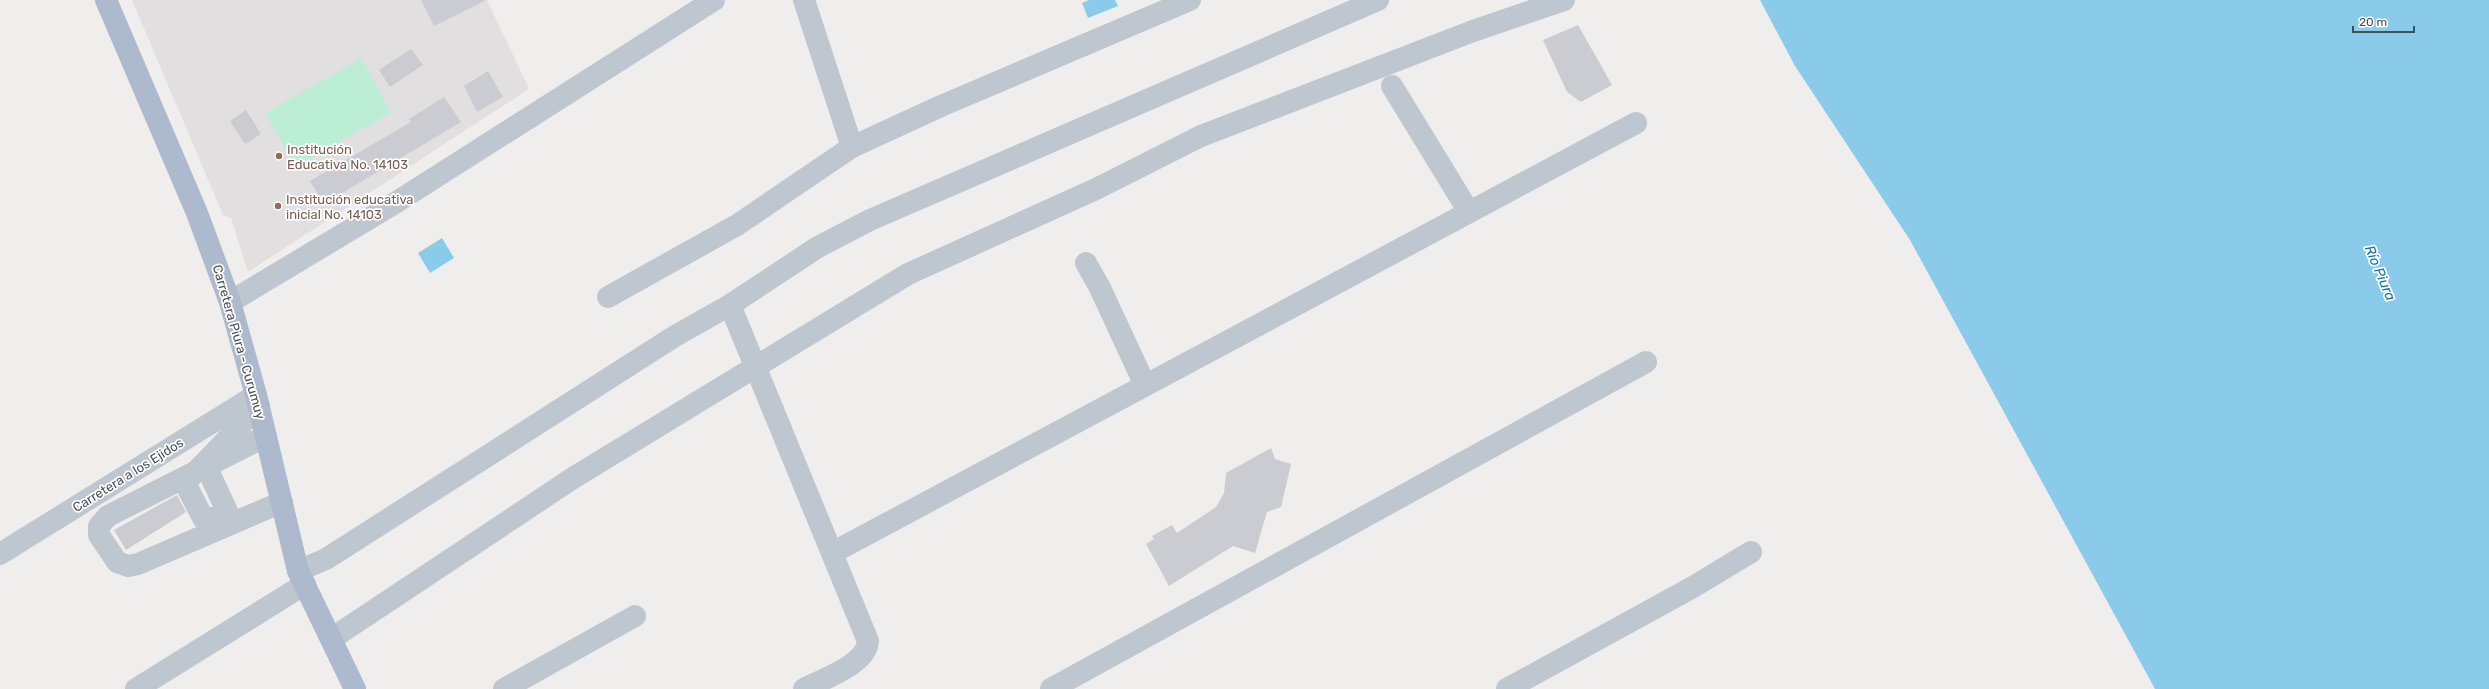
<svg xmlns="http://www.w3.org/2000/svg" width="2489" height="689" font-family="Rubik,sans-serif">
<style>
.education{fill:#e1dfdf}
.green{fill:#bceed5}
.water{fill:#8acbea}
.building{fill:#caccd2}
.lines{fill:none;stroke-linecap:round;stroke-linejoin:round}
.minor{stroke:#bec6cf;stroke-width:22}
.major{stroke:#adb9cc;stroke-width:22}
.education-dot{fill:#8d6e63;stroke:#fff;stroke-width:1.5}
.labels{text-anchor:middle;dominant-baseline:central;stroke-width:3.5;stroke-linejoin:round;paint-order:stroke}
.education-label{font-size:13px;fill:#785e54;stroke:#fff;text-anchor:start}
.street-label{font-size:13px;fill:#464e5a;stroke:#fff}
.water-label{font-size:14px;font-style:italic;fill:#0f75a5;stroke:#fff}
</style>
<rect width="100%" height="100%" fill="#f0eeed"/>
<polygon class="education" points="132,0 487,0 529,89 248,272 231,218 223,215"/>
<polygon class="green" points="361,58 391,112 296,167 265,113"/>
<g class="water">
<polygon points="1089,0 1115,0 1118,6 1088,18 1082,3"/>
<polygon points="1760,0 2489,0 2489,689 2155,689 1910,240 1795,66"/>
<polygon points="442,238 454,258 430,273 418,253"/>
</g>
<g class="building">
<polygon points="421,0 486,0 434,26"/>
<polygon points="1578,25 1612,85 1581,102 1567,92 1543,40"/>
<polygon points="411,49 423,65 390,87 379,70"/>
<polygon points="488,71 503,97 477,112 464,86"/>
<polygon points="444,97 461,122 324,204 310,181 411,122 409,119"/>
<polygon points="246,110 261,134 245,144 230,121"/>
<polygon points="1271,448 1275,459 1291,464 1281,507 1267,512 1255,553 1233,546 1169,586 1146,544 1154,539 1152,536 1172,525 1177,533 1216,507 1224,493 1226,473"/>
<polygon points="177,495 186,512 126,550 114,530"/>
</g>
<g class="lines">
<g class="minor">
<polyline points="804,0 852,147"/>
<polyline points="1392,86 1469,212"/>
<polyline points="1086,263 1100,288 1145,385"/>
<polyline points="608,297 737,225 852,147 941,106 1190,0"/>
<polyline points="230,302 395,203 714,0"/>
<path d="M730,305L868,641C867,664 823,679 804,689"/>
<polyline points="266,436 108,516 99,526 99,535 117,562 128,566 138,564 282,502"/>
<polyline points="207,468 232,522"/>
<polyline points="232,518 203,518 185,483 259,406"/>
<polyline points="832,553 1636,123"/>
<polyline points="0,554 256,395"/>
<polyline points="298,571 326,559 675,336 730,305 818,247 870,220 1378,0"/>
<polyline points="331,639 573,478 908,274 1096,189 1201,136 1473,31 1564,0"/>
<polyline points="136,689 305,584"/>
<polyline points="504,689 635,616"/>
<polyline points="1051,689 1646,362"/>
<polyline points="1507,689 1693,587 1751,552"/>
</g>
<polyline class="major" points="106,0 197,213 230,302 256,395 298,571 355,689"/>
</g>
<g class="education-dot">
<circle cx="279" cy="156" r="4"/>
<circle cx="278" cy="206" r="4"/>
</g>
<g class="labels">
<g class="education-label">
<text x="287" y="149">Institución<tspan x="287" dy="15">Educativa No. 14103</tspan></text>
<text x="286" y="199">Institución educativa<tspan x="286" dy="15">inicial No. 14103</tspan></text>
</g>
<g class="street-label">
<text transform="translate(239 342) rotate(74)">Carretera Piura - Curumuy</text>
<text transform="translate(128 475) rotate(-32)">Carretera a los Ejidos</text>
</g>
<g class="water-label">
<text transform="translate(2380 273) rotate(67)">Río Piura</text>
</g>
</g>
<path d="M2353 26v6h61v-6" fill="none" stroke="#464e5a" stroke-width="2"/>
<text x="2359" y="26" font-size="12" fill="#464e5a" stroke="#ffffff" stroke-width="3" paint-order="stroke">20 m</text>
</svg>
